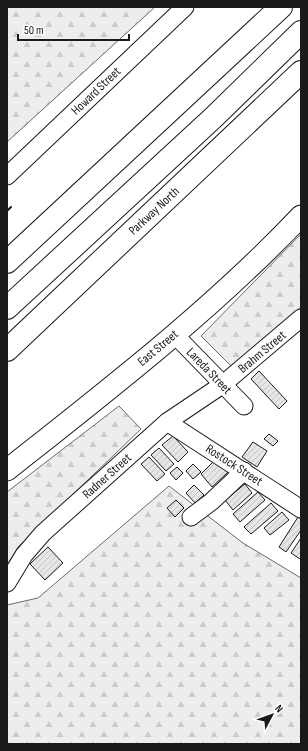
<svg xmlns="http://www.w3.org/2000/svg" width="308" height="751" font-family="'Sofia Sans Condensed',sans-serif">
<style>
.forest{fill:url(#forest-firs);stroke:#6a6a6a}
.building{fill:url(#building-hatch);stroke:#1a1a1a}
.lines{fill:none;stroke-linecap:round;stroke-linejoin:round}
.minor-casing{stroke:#1a1a1a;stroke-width:19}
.major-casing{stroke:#1a1a1a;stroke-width:23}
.highway-casing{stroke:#1a1a1a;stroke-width:24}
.minor{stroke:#fff;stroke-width:17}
.major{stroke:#fff;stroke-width:21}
.highway{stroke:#fff;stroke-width:22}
.wall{stroke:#1a1a1a;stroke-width:2}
.labels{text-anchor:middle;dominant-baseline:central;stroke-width:3;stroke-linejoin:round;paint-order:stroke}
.street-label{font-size:13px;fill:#1a1a1a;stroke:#fff}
</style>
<defs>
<pattern id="forest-firs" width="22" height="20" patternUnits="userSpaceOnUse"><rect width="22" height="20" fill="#ededed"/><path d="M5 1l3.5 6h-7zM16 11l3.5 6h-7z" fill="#cbcbcb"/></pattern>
<pattern id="building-hatch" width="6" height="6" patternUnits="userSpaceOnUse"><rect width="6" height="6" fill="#e6e6e6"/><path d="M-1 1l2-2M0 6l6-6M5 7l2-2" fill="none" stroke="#c5c5c5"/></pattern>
</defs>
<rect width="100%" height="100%" fill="#fff"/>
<g class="forest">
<polygon points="7,7 155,7 7,142"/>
<polygon points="301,234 301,307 232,367 201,336"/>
<polygon points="119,406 141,429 18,547 7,565 7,492"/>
<polygon points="169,486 243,543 301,578 301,744 7,744 7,605 38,598"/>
</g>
<g class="building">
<polygon points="259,371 287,401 279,409 251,379"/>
<polygon points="269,434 278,441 273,446 264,439"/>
<polygon points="173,436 188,452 178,462 162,445"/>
<polygon points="253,442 267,451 257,467 242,457"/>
<polygon points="159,448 174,464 166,471 151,455"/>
<polygon points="149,457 165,474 157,481 141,464"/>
<polygon points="214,461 228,472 212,487 201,474"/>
<polygon points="193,464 201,472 193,479 186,471"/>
<polygon points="177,467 183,473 176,480 170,473"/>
<polygon points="245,484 252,493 233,510 225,500"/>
<polygon points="194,485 204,495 195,503 186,493"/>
<polygon points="258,492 265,500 240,522 233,514"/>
<polygon points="176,500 184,508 175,517 167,508"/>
<polygon points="271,503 278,511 251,534 244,527"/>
<polygon points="282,512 289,520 270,535 264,528"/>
<polygon points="298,517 301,519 301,530 286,552 279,547"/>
<polygon points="301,538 301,558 300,559 291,553"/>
<polygon points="48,547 63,563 45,580 30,564"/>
</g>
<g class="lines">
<g class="minor-casing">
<g id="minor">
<polyline points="7,176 185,7"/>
<polyline points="175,335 244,406"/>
<polyline points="167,422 301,509"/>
<polyline points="191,517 211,502 244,471"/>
<polyline points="7,583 24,555 43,533 167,422 222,385 301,318"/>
</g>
</g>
<g class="major-casing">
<path id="major" d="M7,470C108,390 212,310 301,216"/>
</g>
<g class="highway-casing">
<g id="highway">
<polyline points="7,262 281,7"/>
<polyline points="7,308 214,117 301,32"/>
<polyline points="7,350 301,72"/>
</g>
</g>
<use href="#minor" class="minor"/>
<use href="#major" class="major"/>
<use href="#highway" class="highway"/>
<polyline class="wall" points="7,211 11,207"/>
</g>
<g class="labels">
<g class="street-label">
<text transform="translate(96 91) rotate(-44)">Howard Street</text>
<text transform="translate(154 211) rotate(-43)">Parkway North</text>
<text transform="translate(158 348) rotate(-40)">East Street</text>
<text transform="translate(262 352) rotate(-40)">Brahm Street</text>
<text transform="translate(209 371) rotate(46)">Lareda Street</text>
<text transform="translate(234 465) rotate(33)">Rostock Street</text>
<text transform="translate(107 476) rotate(-42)">Radner Street</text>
</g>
</g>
<rect width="308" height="751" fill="none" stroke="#1a1a1a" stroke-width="16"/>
<g transform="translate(272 715) rotate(49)" stroke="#ffffff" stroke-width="3" paint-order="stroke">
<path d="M0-3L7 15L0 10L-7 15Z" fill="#1a1a1a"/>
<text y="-6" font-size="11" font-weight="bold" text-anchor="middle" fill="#1a1a1a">N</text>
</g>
<path d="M18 34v6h111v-6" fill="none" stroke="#1a1a1a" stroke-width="2"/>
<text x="24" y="34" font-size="12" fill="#1a1a1a" stroke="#ffffff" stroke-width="3" paint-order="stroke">50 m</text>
</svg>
